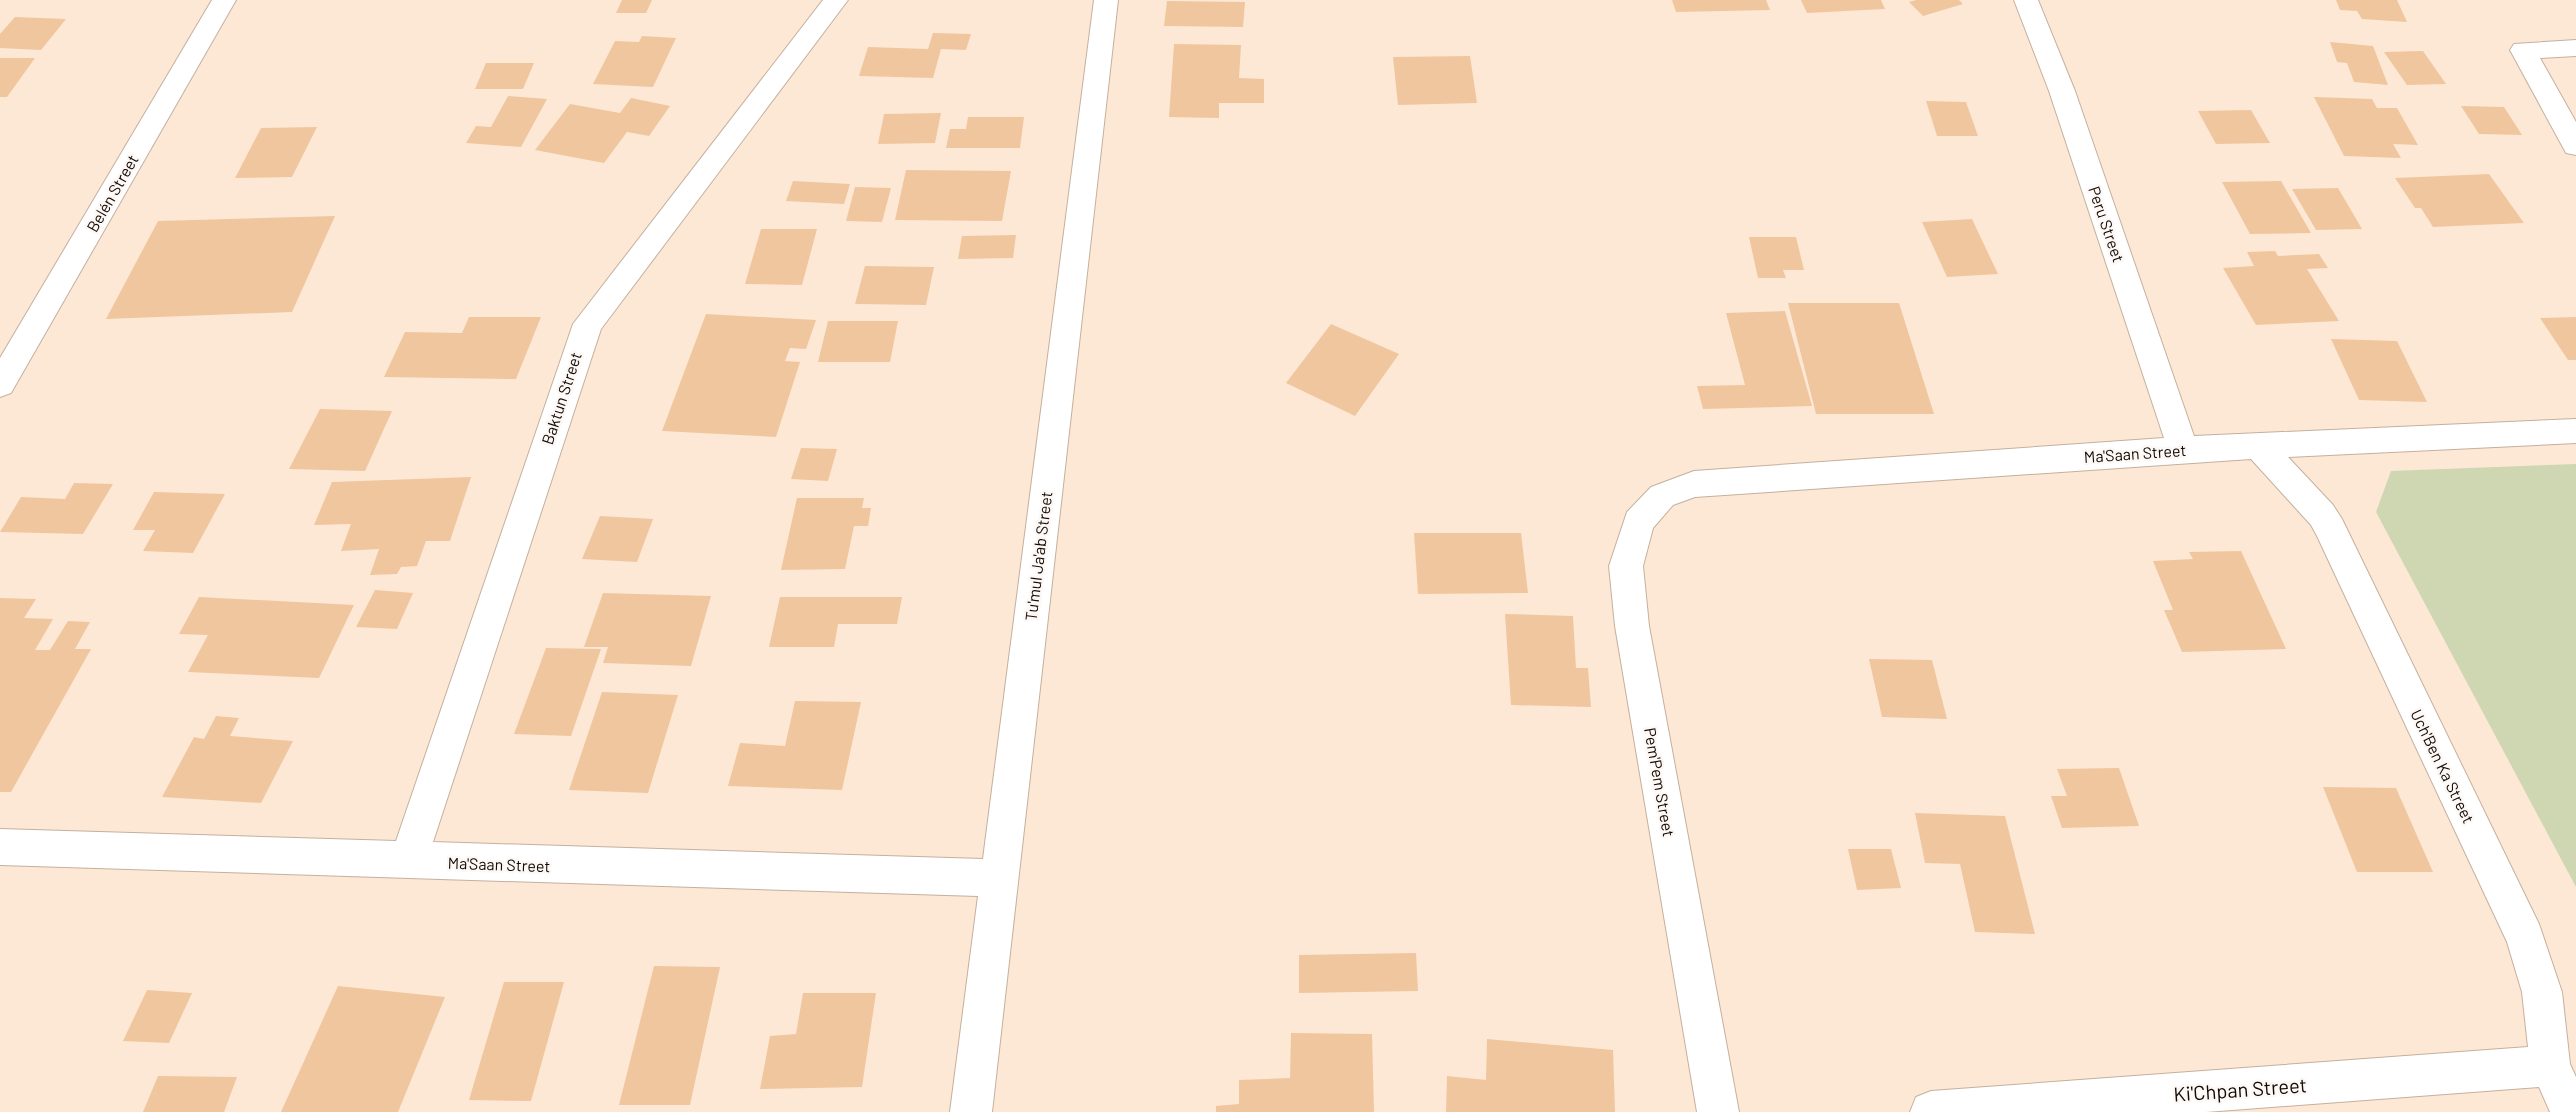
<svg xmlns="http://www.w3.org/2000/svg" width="2576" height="1112" font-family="Barlow,sans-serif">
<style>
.green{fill:#cfd6b2}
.building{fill:#f0c69f}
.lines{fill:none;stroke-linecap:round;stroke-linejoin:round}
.minor-casing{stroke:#c4b09e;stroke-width:2}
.minor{fill:#fff;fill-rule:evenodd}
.labels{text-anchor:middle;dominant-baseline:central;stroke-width:5;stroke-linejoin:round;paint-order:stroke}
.street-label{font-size:16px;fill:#110b05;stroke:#fdf8f5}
.near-street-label{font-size:20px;fill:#110b05;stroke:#fdf8f5}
</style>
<rect width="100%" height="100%" fill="#fde8d5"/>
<polygon class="green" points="2576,464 2576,887 2376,512 2391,471"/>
<g class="building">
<polygon points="622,0 652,0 646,13 616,13"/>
<polygon points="1672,0 1766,0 1770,10 1676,12"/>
<polygon points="1801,0 1881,0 1885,9 1807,13"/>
<polygon points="1916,0 1959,0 1963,4 1923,16 1909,2"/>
<polygon points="2336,0 2397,0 2407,22 2362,19 2357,11 2340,10"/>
<polygon points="1167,1 1245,2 1243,27 1164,26"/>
<polygon points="15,17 66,19 41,50 0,48 0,34"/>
<polygon points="933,33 971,34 966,50 941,49 933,78 859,76 868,47 928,49"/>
<polygon points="642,36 676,38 653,87 593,84 615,41 639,42"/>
<polygon points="2330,42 2373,46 2388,85 2354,82 2347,63 2337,62"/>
<polygon points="1174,44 1241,45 1239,78 1264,79 1264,103 1219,103 1219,118 1169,117"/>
<polygon points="2423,51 2446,84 2407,85 2384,52"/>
<polygon points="1470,56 1477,103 1398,105 1393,57"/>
<polygon points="0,58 35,58 7,97 0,97"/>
<polygon points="486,63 534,63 523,89 475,89"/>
<polygon points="508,96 547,99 521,147 466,143 476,126 491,127"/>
<polygon points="2314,97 2372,99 2377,108 2397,108 2418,145 2393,144 2401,158 2344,156"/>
<polygon points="631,98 670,106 649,136 627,132 604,163 535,150 570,104 620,113"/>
<polygon points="1926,101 1966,102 1978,136 1937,136"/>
<polygon points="2461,106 2504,107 2522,135 2479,134"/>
<polygon points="2251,110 2270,143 2216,144 2198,111"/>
<polygon points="941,113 935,143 878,144 884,114"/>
<polygon points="968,117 1024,117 1020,148 946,148 950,129 966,129"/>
<polygon points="317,127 292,177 235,178 261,128"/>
<polygon points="906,170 1011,171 1002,221 895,220"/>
<polygon points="2489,174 2524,223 2433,227 2421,208 2415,208 2395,178"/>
<polygon points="793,181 850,184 844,204 786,201"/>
<polygon points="2281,181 2311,233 2250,234 2222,182"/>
<polygon points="855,187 891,188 882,222 846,221"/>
<polygon points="2338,188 2362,229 2316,230 2292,189"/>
<polygon points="335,216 292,312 106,319 158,221"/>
<polygon points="1972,219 1998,274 1947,277 1922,222"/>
<polygon points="761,229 817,229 802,285 745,284"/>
<polygon points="1016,235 1013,258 958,259 962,236"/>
<polygon points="1749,237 1796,237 1804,270 1783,270 1786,278 1758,278"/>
<polygon points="2275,251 2278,256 2319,254 2328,268 2307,269 2339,321 2256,325 2223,268 2254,266 2247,252"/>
<polygon points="865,266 934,267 926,305 855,304"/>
<polygon points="1788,303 1899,303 1934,414 1816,414"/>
<polygon points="1785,311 1812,406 1703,409 1697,386 1745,385 1726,313"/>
<polygon points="706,314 816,320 806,349 790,348 785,361 800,362 776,437 662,431"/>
<polygon points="469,317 541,317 516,379 384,377 405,332 462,333"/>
<polygon points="2576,317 2576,360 2568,360 2540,318"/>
<polygon points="828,321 898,321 890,362 818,362"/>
<polygon points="1331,324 1399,354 1355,416 1286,383"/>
<polygon points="2331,339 2397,341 2427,402 2359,400"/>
<polygon points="320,409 392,411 365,471 289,469"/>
<polygon points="801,448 837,449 828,481 791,479"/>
<polygon points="471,477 450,541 426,541 417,566 401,567 397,574 370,575 379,549 341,551 351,524 314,525 332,482"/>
<polygon points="74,483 113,484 83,534 0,532 21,497 65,499"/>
<polygon points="154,492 225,494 193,553 143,551 155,530 133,530"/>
<polygon points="797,498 864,498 862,508 871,508 868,526 854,526 845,569 781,570"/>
<polygon points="600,516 653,519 637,562 582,559"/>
<polygon points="1414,533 1521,533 1528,593 1418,594"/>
<polygon points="2241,551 2286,649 2182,652 2164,610 2173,610 2153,561 2193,559 2189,552"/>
<polygon points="375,590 413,593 397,629 356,627"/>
<polygon points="603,593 711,596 691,666 603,663 608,647 584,647"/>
<polygon points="199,597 354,605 319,678 188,672 208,635 179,634"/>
<polygon points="780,597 902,597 897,624 838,624 834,647 769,647"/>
<polygon points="0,598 36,599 24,618 53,619 35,650 50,650 68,621 90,622 75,649 91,649 11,792 0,792"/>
<polygon points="1505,614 1573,616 1576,668 1588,668 1591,707 1511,705"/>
<polygon points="546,648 601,649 571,736 514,734"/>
<polygon points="1869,659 1932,660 1947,719 1882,717"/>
<polygon points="602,692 678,695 648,793 569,790"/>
<polygon points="795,701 861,702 842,790 728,786 740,743 785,746"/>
<polygon points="216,716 239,718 230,736 293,741 261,803 162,797 194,737 204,739"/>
<polygon points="2119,768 2139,826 2062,828 2051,796 2067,796 2057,769"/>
<polygon points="2323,787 2396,788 2433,872 2357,872"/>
<polygon points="1915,813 2005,816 2035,934 1975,932 1960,864 1925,863"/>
<polygon points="1848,849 1891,849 1901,888 1857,890"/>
<polygon points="1416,953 1418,991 1299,993 1299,955"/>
<polygon points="654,966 720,967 690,1105 619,1105"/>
<polygon points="504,982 564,982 531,1101 469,1100"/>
<polygon points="338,986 445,997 398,1112 281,1112"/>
<polygon points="147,990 192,993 169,1043 123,1041"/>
<polygon points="803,993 876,993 862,1087 760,1089 770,1036 796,1034"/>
<polygon points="1291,1033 1372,1034 1374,1112 1216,1112 1216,1106 1239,1104 1239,1080 1290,1078"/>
<polygon points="1487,1039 1613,1050 1615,1112 1446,1112 1447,1076 1486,1080"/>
<polygon points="158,1076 237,1077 224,1112 143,1112"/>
</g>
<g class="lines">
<g class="minor-casing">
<g id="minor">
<polygon points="212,0 236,0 11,393 0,397 0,358"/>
<polygon points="823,0 848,0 601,329 433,842 983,859 1094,0 1118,0 992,1112 950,1112 978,896 0,865 0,829 396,841 573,324"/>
<polygon points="2014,0 2038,0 2075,91 2194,436 2576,419 2576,443 2288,457 2333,505 2342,519 2539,924 2562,992 2570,1064 2576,1077 2576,1112 2550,1112 2539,1087 2206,1112 1910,1112 1916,1097 1931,1091 2528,1047 2522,992 2507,942 2317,536 2311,525 2251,459 1695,497 1673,505 1653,528 1643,566 1649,626 1739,1112 1697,1112 1615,626 1609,566 1627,512 1651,487 1694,471 2164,438 2049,91"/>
<polygon points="2576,40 2576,56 2540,58 2576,122 2576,155 2566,153 2510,50 2514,44"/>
</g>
</g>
<use href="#minor" class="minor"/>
</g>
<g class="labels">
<g class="street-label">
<text transform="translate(112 193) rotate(-60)">Belén Street</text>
<text transform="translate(2107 224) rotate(71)">Peru Street</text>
<text transform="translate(561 398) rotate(-72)">Baktun Street</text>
<text transform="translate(2135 453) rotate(-4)">Ma'Saan Street</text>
<text transform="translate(1038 556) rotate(-83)">Tu'mul Ja'ab Street</text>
<text transform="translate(2443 766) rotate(64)">Uch'Ben Ka Street</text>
<text transform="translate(1660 782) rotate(80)">Pem'Pem Street</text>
<text transform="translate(499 864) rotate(2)">Ma'Saan Street</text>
</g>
<g class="near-street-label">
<text transform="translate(2240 1089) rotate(-4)">Ki'Chpan Street</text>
</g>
</g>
</svg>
